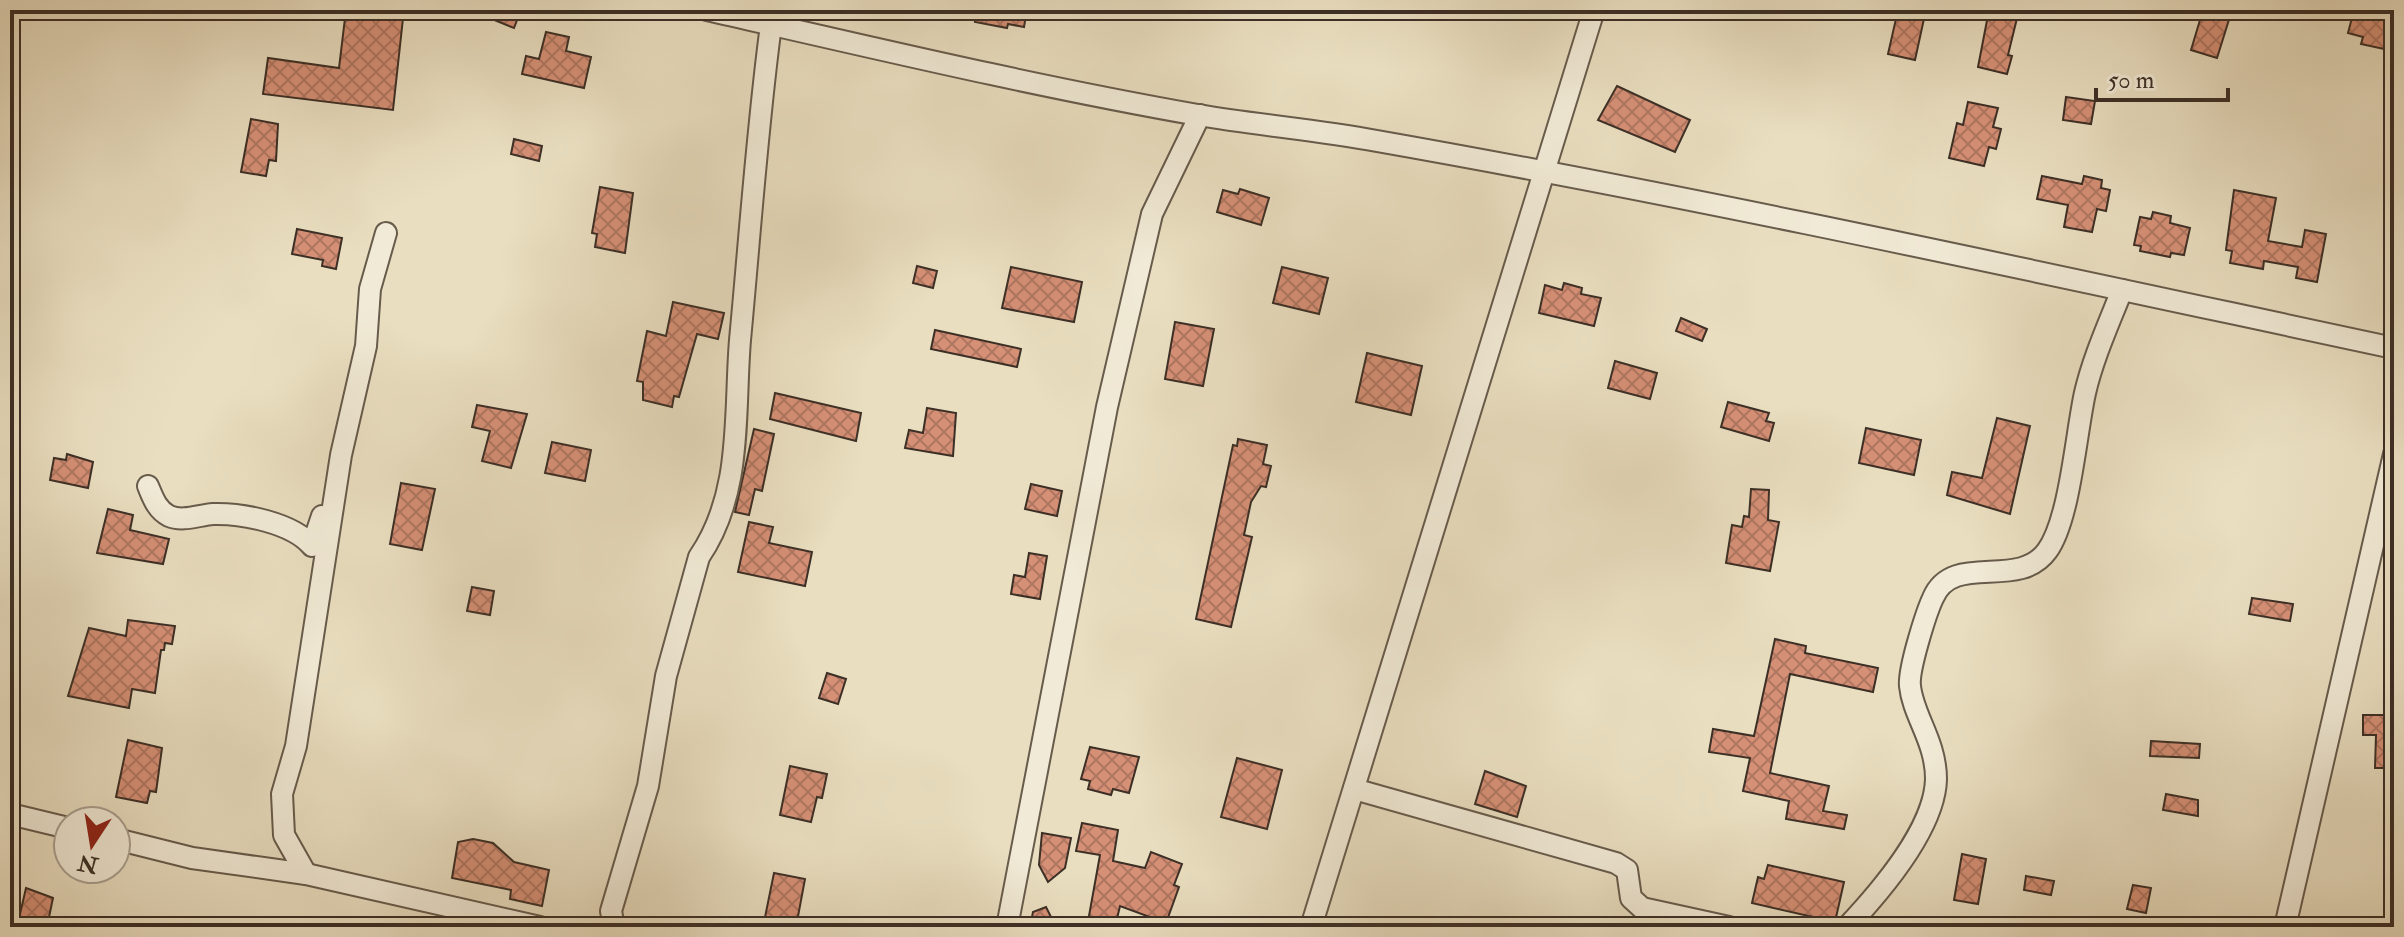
<svg xmlns="http://www.w3.org/2000/svg" width="2404" height="937" font-family="'IM FELL Double Pica',serif">
<style>
.building{fill:url(#building-cross-hatch);stroke:#3c2f26;stroke-width:2}
.lines{fill:none;stroke-linecap:round;stroke-linejoin:round}
.street-casing{stroke:#675b4c;stroke-width:24}
.street{stroke:#f1ead6;stroke-width:20}
</style>
<defs>
<pattern id="building-cross-hatch" width="8" height="8" patternUnits="userSpaceOnUse" patternTransform="scale(2)"><rect width="8" height="8" fill="#d69076"/><path d="M0 0l8 8M0 8l8-8" fill="none" stroke="#af7661"/></pattern>
</defs>
<rect width="100%" height="100%" fill="#e9dec0"/>
<filter id="stains"><feTurbulence type="fractalNoise" baseFrequency=".0025" numOctaves="4"/><feColorMatrix values="0 0 0 0 .2 0 0 0 0 .09 0 0 0 0 .02 0 0 0 .5 -.17"/></filter>
<radialGradient id="worn" r=".72"><stop offset=".6" stop-color="#630" stop-opacity="0"/><stop offset="1" stop-color="#630" stop-opacity=".3"/></radialGradient>
<g class="building">
<polygon points="346,10 403,18 393,110 263,94 268,58 339,68"/>
<polygon points="470,10 506,10 519,15 514,28"/>
<polygon points="973,10 1027,10 1024,27 1008,24 1007,28 975,22"/>
<polygon points="1898,10 1925,14 1915,60 1888,54"/>
<polygon points="1989,10 2019,10 2008,55 2012,56 2007,74 1978,67"/>
<polygon points="2203,10 2232,10 2217,58 2191,50"/>
<polygon points="2354,10 2394,10 2394,47 2390,46 2389,50 2361,44 2363,37 2348,33"/>
<polygon points="546,32 569,37 566,51 591,57 584,88 522,74 526,56 539,59"/>
<polygon points="1617,86 1690,120 1675,152 1598,120"/>
<polygon points="2066,97 2095,101 2091,124 2063,120"/>
<polygon points="1968,102 1998,108 1993,127 2001,129 1996,149 1989,147 1984,166 1949,158 1957,123 1963,125"/>
<polygon points="251,119 278,124 276,161 269,160 266,176 241,172"/>
<polygon points="514,139 542,146 539,161 511,154"/>
<polygon points="2042,176 2082,184 2084,176 2102,180 2101,188 2110,190 2106,211 2097,209 2092,232 2064,227 2068,205 2037,199"/>
<polygon points="600,187 633,193 625,253 595,247 597,234 592,233"/>
<polygon points="1240,189 1269,198 1261,225 1217,212 1223,190 1238,194"/>
<polygon points="2234,190 2276,198 2268,241 2302,247 2305,230 2326,234 2317,282 2296,278 2298,267 2264,261 2263,269 2230,263 2232,251 2226,250"/>
<polygon points="2153,212 2171,216 2170,223 2190,228 2184,255 2171,253 2170,257 2140,251 2141,246 2134,245 2140,217 2151,219"/>
<polygon points="297,229 342,238 336,269 322,266 323,260 292,254"/>
<polygon points="917,266 937,271 933,288 913,283"/>
<polygon points="1011,267 1082,282 1074,322 1002,308"/>
<polygon points="1282,267 1328,278 1319,314 1273,303"/>
<polygon points="1564,283 1582,288 1581,294 1601,298 1594,326 1539,313 1545,285 1562,290"/>
<polygon points="673,302 724,313 718,339 697,334 679,397 674,396 672,407 643,400 643,382 637,381 647,331 666,336"/>
<polygon points="1681,318 1707,329 1702,341 1676,331"/>
<polygon points="1175,322 1214,329 1203,386 1165,379"/>
<polygon points="935,330 1021,349 1017,367 931,349"/>
<polygon points="1367,353 1422,366 1411,415 1356,402"/>
<polygon points="1615,361 1657,373 1650,399 1608,388"/>
<polygon points="775,393 861,413 856,441 770,419"/>
<polygon points="1728,402 1769,413 1766,421 1774,423 1769,441 1721,427"/>
<polygon points="477,405 527,414 511,468 482,461 490,431 472,427"/>
<polygon points="927,408 956,413 953,456 905,448 909,430 923,433"/>
<polygon points="1997,418 2030,426 2010,514 1947,495 1952,472 1982,478"/>
<polygon points="1866,428 1921,440 1914,475 1859,463"/>
<polygon points="754,429 774,434 762,491 755,489 749,515 735,512"/>
<polygon points="1238,439 1267,445 1263,464 1271,466 1266,487 1261,486 1251,502 1244,535 1252,537 1231,627 1196,619 1233,445 1237,446"/>
<polygon points="552,442 591,450 585,481 545,473"/>
<polygon points="67,454 93,462 88,488 50,480 54,458 66,460"/>
<polygon points="401,483 435,489 422,550 390,544"/>
<polygon points="1031,484 1062,491 1057,516 1025,509"/>
<polygon points="1751,489 1769,490 1768,520 1779,522 1770,571 1726,563 1732,525 1742,527 1744,516 1749,517"/>
<polygon points="108,509 133,515 130,530 169,539 163,564 97,553"/>
<polygon points="749,522 773,527 769,543 812,552 805,586 738,572"/>
<polygon points="1029,553 1047,556 1040,599 1011,594 1014,575 1025,577"/>
<polygon points="472,587 494,591 490,615 467,611"/>
<polygon points="2252,598 2293,604 2290,621 2249,614"/>
<polygon points="128,620 175,626 172,644 165,643 164,650 161,650 155,693 132,689 129,708 68,696 89,628 126,636"/>
<polygon points="1775,639 1806,646 1805,653 1878,668 1873,692 1790,674 1770,773 1829,786 1823,811 1847,815 1844,829 1786,819 1789,801 1743,791 1750,758 1709,752 1713,729 1754,736"/>
<polygon points="827,673 846,679 838,704 819,698"/>
<polygon points="2363,715 2394,715 2394,768 2375,768 2376,735 2363,735"/>
<polygon points="128,740 162,748 156,792 150,791 147,803 116,797"/>
<polygon points="2151,741 2200,744 2199,758 2150,756"/>
<polygon points="1090,747 1139,757 1129,793 1113,789 1111,795 1088,789 1090,781 1081,779"/>
<polygon points="1237,758 1282,770 1267,829 1221,817"/>
<polygon points="790,766 827,774 822,798 817,797 811,822 780,815"/>
<polygon points="1485,771 1526,786 1517,817 1475,804"/>
<polygon points="2166,794 2198,800 2198,816 2163,810"/>
<polygon points="1082,823 1118,830 1113,861 1145,868 1151,852 1182,864 1174,885 1179,887 1166,923 1120,906 1115,927 1087,927 1100,855 1076,851"/>
<polygon points="1042,833 1071,838 1065,868 1048,882 1039,865"/>
<polygon points="473,839 493,843 514,862 549,870 542,906 510,899 511,890 452,878 458,842"/>
<polygon points="1962,854 1986,859 1978,904 1954,900"/>
<polygon points="1768,865 1844,882 1835,922 1752,903 1758,877 1764,879"/>
<polygon points="774,873 805,879 796,927 763,927"/>
<polygon points="2026,876 2054,881 2051,895 2024,890"/>
<polygon points="2133,885 2151,888 2146,913 2127,909"/>
<polygon points="26,888 53,898 47,927 17,927"/>
<polygon points="1046,907 1056,927 1030,927 1033,912"/>
</g>
<g class="lines">
<g class="street-casing">
<g id="street">
<path d="M707,10C870,47 1033,86 1198,115C1257,125 1318,130 1377,141C1718,201 2056,276 2394,348"/>
<path d="M148,486C153,498 157,510 169,516C183,522 199,515 213,514C242,513 293,523 312,546L322,516"/>
<polyline points="1354,789 1616,863 1627,870 1631,898 1642,908 1729,927"/>
<polyline points="10,814 68,828"/>
<polyline points="116,839 192,858 306,874 540,927"/>
<polyline points="306,874 284,835 282,794 296,746 341,455 366,346 370,289 386,233"/>
<path d="M614,927L611,911L648,786L666,676L699,557C743,493 734,414 740,340C750,235 757,129 771,25"/>
<polyline points="1007,927 1107,407 1152,214 1200,115"/>
<polyline points="1311,927 1594,10"/>
<path d="M1847,927C1880,892 1935,828 1936,779C1936,741 1913,716 1910,686C1908,670 1926,613 1933,598C1953,551 2018,591 2047,551C2070,520 2076,433 2085,393C2093,358 2109,323 2122,290"/>
<polyline points="2285,927 2394,454"/>
</g>
</g>
<use href="#street" class="street"/>
</g>
<rect width="2404" height="937" fill="none" stroke="#e9dec0" stroke-width="40"/>
<rect x="12" y="12" width="2380" height="913" fill="none" stroke="#3c2f26" stroke-width="4"/>
<rect x="20" y="20" width="2364" height="897" fill="none" stroke="#3c2f26" stroke-width="2"/>
<g transform="translate(92 845) rotate(192)"><circle r="38" fill="#f1ead6" stroke="#a99f90" stroke-width="2"/>
<path d="M0-6L14 30L0 20L-14 30Z" fill="#8f2418"/>
<text y="-12" font-size="22" font-weight="bold" text-anchor="middle" fill="#3c2f26">N</text>
</g>
<path d="M2096 88v12h132v-12" fill="none" stroke="#3c2f26" stroke-width="4"/>
<text x="2108" y="88" font-size="24" fill="#3c2f26" stroke="#f1ead6" stroke-width="6" paint-order="stroke">50 m</text>
<rect width="100%" height="100%" filter="url(#stains)"/>
<rect width="100%" height="100%" fill="url(#worn)"/>
</svg>
